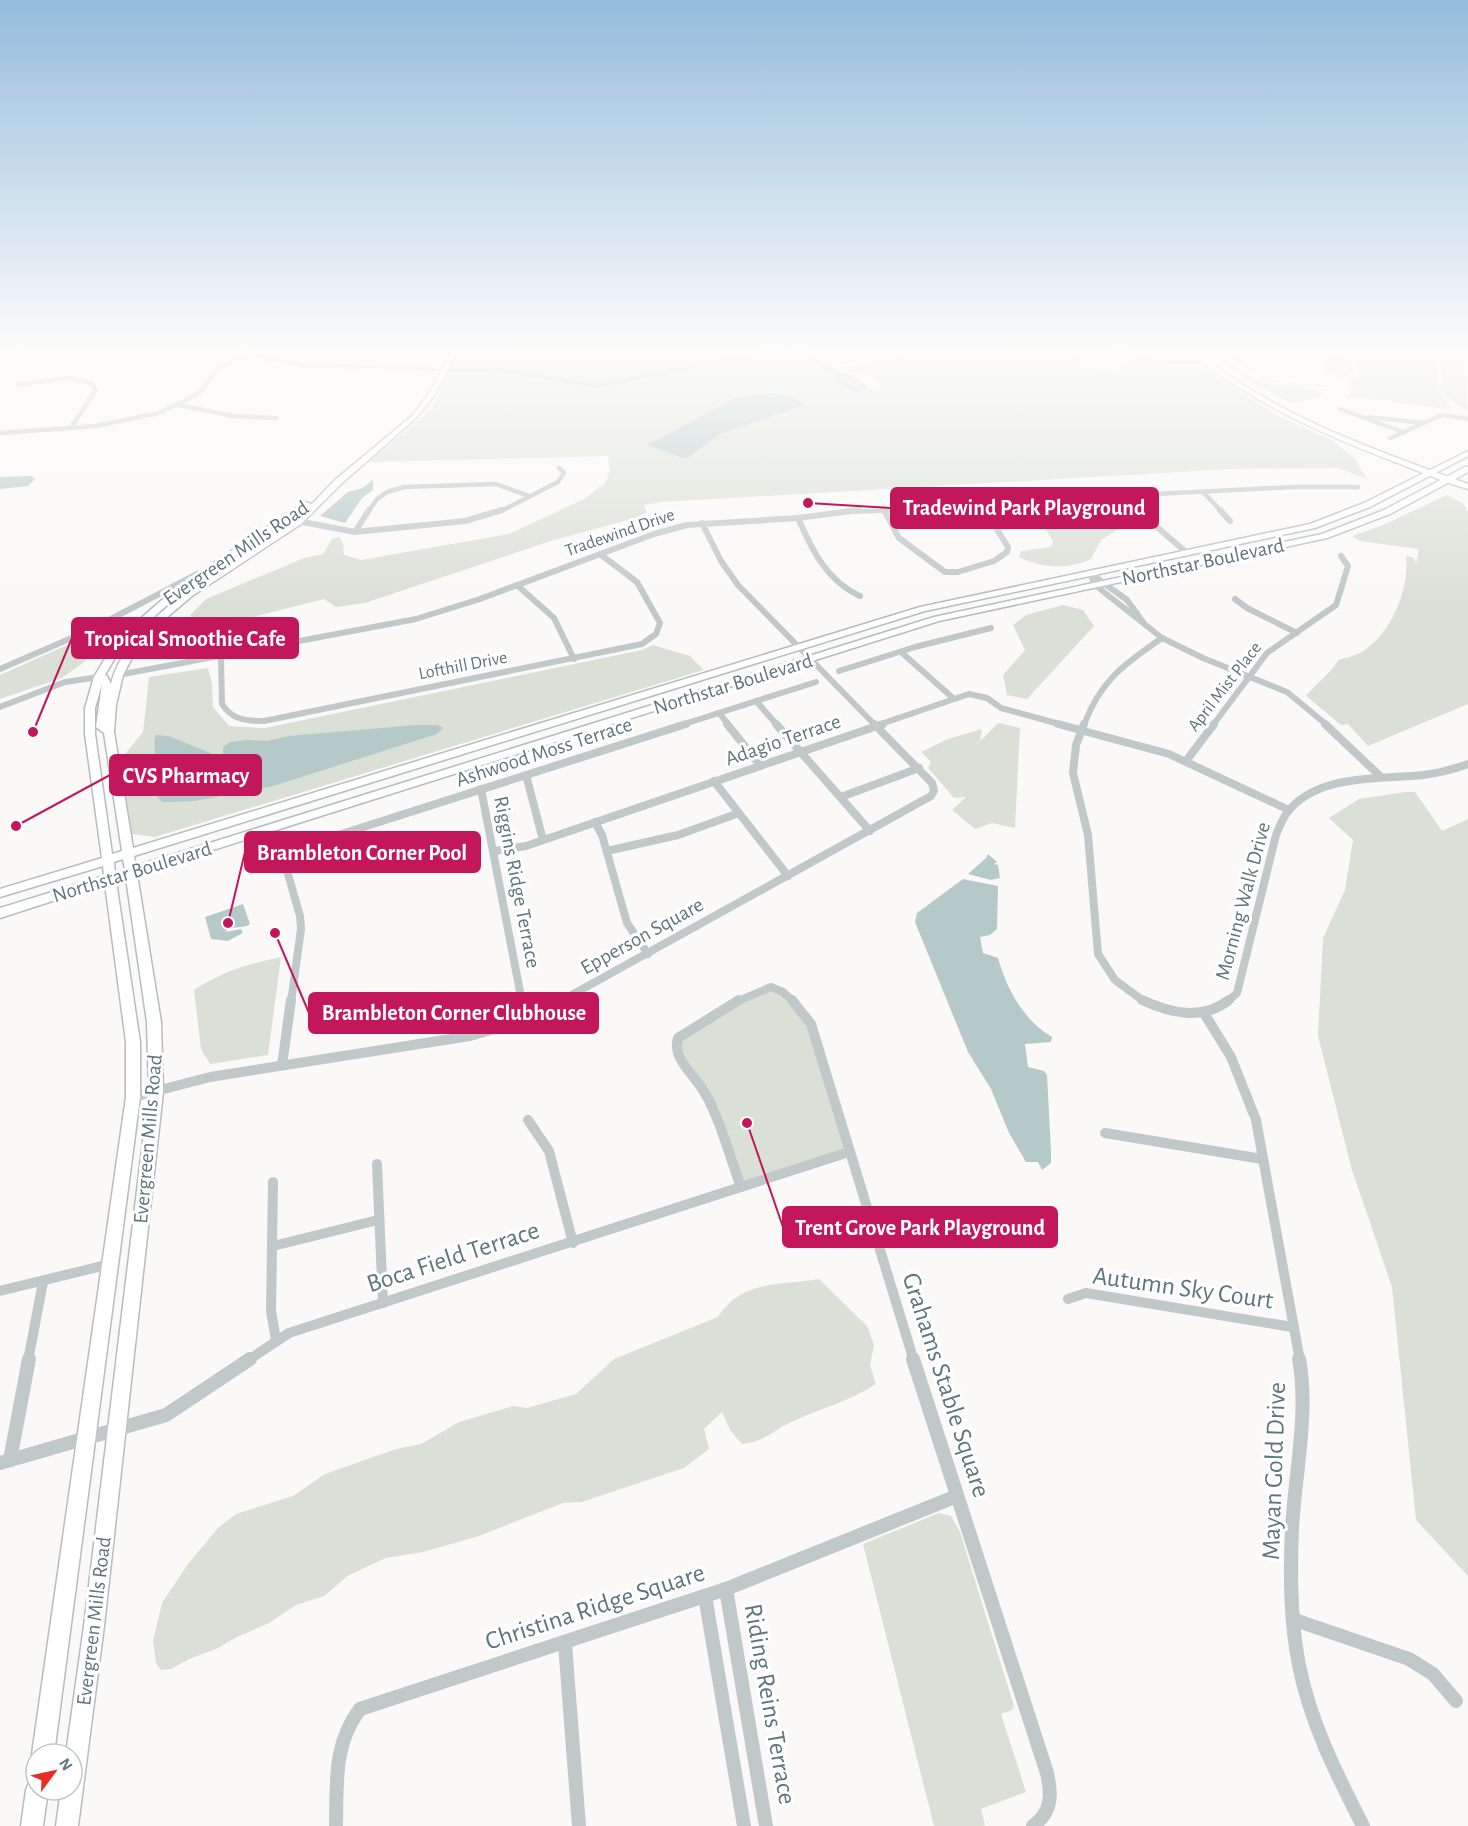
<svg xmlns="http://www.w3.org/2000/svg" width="1468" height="1826" font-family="'Alegreya Sans',sans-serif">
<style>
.green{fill:#dbe0d6}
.water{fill:#b6c9c9}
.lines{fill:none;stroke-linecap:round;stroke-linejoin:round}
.stream{stroke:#b6c9c9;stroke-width:1.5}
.secondary-casing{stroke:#b5bec1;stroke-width:3}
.primary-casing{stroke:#b6bdc0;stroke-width:3}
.street-far4{stroke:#c0c8ca;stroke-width:4.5}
.street-far3{stroke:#c0c8ca;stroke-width:6}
.street-far2{stroke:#c0c8ca;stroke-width:8}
.street-far1{stroke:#c0c8ca;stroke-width:10}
.street{stroke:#c0c8ca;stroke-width:14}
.secondary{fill:#fff;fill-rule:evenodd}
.primary{fill:#fff;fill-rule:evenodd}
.labels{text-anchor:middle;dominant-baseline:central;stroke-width:6;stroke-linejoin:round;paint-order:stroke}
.far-street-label{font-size:18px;fill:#5e767e;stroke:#fff}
.street-label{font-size:21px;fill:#5e767e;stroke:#fff}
.near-street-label{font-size:26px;fill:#5e767e;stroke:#fff}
.leader{fill:none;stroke:#c2185b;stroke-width:2}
.callout-dot{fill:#c2185b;stroke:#fff;stroke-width:2}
.callout{fill:#c2185b;stroke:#c2185b;stroke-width:2}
.callout-label{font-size:22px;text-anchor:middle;font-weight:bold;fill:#fff}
</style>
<rect width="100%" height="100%" fill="#faf9f7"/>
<g class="green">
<path d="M465,347H921L832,366L878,393L880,386C873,374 852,371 839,368L935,347H1065C1071,357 1084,359 1092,369L1124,374L1117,365L1130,359L1159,365L1200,366L1278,416L1332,440L1355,459L1367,479L1338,468L1231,469L662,502L644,505L647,512L639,517L554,540L365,603L336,607L324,599L226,624L225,616L197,624L190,615L206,599L304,558L323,554L332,539L339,537L343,543L344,555L361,560L509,534L586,498L606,482L610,470L608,456L368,462L432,409L453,363Z"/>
<path d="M1199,347C1222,347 1238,374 1260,381C1276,387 1315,384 1324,396L1292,404L1262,388Z"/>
<polygon points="1227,347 1263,348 1263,354 1235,348 1229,351 1268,379 1325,385 1330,388 1263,380 1222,352"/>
<path d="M1358,347H1420C1437,353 1441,375 1436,389L1453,410L1359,397L1346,399L1352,383L1345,380L1357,375L1355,350H1358Z"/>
<polygon points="1427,347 1468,347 1465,368 1468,411 1440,392 1438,388 1443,379 1438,353 1441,352"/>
<polygon points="1320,355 1351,358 1353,373 1342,378 1337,375 1315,373 1325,373 1324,357"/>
<path d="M1447,495L1464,504L1468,512V704L1368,746L1348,724L1341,725L1306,696C1316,683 1330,675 1338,660C1345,658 1353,656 1360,653C1390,637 1410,589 1406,556L1414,558L1416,564L1419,549L1360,541L1352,536L1383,525Z"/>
<path d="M1116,505L1124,521L1120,528L1101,540L1091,559C1068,570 1041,568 1019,557L1021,551L1051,547L1053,541L1043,525L1045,523L1079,518L1081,515L1077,507Z"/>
<polygon points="1063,605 1083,610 1094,626 1027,699 1007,695 1003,675 1025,650 1013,625 1026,615"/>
<polygon points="85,637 95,642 88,659 62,678 0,699 0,675"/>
<polygon points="653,645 690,656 704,670 155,837 131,834 120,760 143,732 149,677 208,668 212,684 213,707 229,726 265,728 642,650"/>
<polygon points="998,723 1020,728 1015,828 992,823 975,829 952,810 966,797 954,798 928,768 931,762 921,752 948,739 982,729 980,741"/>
<polygon points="1405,792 1415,792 1442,831 1468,819 1468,1576 1416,1520 1392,1287 1352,1170 1318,1036 1323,938 1345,890 1353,840 1329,818 1359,799"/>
<path d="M281,957L268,1055L210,1064L201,1049L194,990C221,972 250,963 281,957Z"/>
<polygon points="774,987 804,1013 849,1152 741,1187 706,1095 676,1041 721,1011"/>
<path d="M819,1279L867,1326L874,1345L870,1365L876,1384C849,1402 818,1409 789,1423C772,1432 761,1443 742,1444L730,1430L722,1412L704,1429L709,1449L684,1468L582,1502L563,1503L479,1536L423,1552L386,1558L349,1575L324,1596L296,1605L269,1623L235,1638L216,1649L189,1659L171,1669L161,1670L156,1663L153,1641L162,1603L188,1564L218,1528L236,1514L293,1496L325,1474L396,1449L421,1444L459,1422L513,1406L527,1408L576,1394L614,1359L718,1317C742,1279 780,1286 819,1279Z"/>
<polygon points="939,1513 951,1516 960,1532 1014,1706 1012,1710 1001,1714 1026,1792 981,1809 985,1825 983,1826 934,1826 863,1544"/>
</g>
<g class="water">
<path d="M770,393C781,394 798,396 804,405L720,434L689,457L683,458L647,445L736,398Z"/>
<polygon points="31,476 35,479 28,486 0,489 0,477"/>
<polygon points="373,480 373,490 362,498 345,523 320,516 348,492 362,488"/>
<path d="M416,725H438L443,728L437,734L273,786L195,801L163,802L157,797C158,785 152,740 156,735L169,736L215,755H223V747L230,742L247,740L267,741L289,736Z"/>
<polygon points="988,854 997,862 994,864 998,865 1000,878 991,880 968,874 986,858"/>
<path d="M963,879L998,886L997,929L990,935L980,937L983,953L998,958C1007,989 1023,1020 1052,1037L1051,1042L1025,1044L1028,1067L1044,1071L1047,1075L1051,1151V1163L1042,1170L1038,1162H1026L1009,1133L991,1089L968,1052L915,922L917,913Z"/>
<path d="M243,904L250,924C244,929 232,925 225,932L241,929L243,933L228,941L211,939L205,917Z"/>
</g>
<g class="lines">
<polyline class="stream" points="0,355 43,347"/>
<g class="secondary-casing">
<path id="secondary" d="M1191,347H1195C1203,360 1218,368 1230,376C1303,426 1386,454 1468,484V489C1443,482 1419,471 1395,462C1335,439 1277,414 1223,377C1212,369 1194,360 1191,347Z"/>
</g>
<g class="primary-casing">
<g id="primary">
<path d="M454,347H460L434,396L417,417L341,484L301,524L192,596L159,624L134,654L123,675L116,705L114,732L133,848L920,607L1310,524L1364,503L1468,451V456L1370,507L1315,528L925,611L134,856L136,866L934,617L1322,534L1384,510L1465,467H1468V472L1390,514L1327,538L939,621L137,874L161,1022L163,1092L104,1626L78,1826H56L61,1790H72V1754H66L84,1626L149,1092L147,1022L126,878L116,881L140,1042V1097L54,1754H36V1762L32,1754L126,1097V1042L105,884L0,918V908L104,876L103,866L0,897V889L102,858L85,734V708L94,677L116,640L177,587L305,502L312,504L335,480L413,415L428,395ZM309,507L295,520C240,557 127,616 111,684L107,676L105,675L123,644L183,591ZM102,684L96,727L104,733L122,851L112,854L95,734V708ZM123,859L125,870L115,873L114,862Z"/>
<polygon points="36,1780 36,1790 48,1790 43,1826 21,1826 26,1790 29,1782"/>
</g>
</g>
<g class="street-far4">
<polyline points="238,347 264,358 302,365 509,371 595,386 796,347"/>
<polyline points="793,347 838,375"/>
<polyline points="1109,347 1156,362 1206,362"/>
<polygon points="838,375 849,376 865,388 853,389 837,379"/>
<polyline points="18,385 69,378 93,383 95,391 71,428"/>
<polyline points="178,405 233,416 276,418"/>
<polyline points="1340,409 1403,432"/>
<polyline points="1369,417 1424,423"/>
<polyline points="1,433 96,426 159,413 199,393 220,366 252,354"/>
<polyline points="1390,438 1442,415 1468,419"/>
<polyline points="1203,492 1222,512"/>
<polyline points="1131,496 1144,512"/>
<polyline points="983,507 986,512"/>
<polyline points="883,509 885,512"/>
<polyline points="368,512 377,499 387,492 404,487 496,484 529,496"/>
<polyline points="499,512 558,482 564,473 559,468"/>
<polyline points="847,512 983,507 1040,500 1292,487 1358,487"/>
</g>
<g class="street-far3">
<polyline points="884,510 899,538 945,572 958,572 994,561 1007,552 1008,547 985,510"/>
<polyline points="1143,510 1157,527 1187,553"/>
<polyline points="1220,510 1230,521"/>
<path d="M798,518C812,550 827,581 860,596"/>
<polyline points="287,519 355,532 465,521 502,510"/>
<polyline points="702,523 721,561 738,585 875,725"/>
<polyline points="355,532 369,510"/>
<polyline points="1090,573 1095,585 1162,638 1203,658 1287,692 1327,725"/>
<polyline points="1090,573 1127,600 1143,622"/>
<polyline points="517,585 554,618 574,659"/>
<polyline points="1235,599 1247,608 1297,633"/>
<polyline points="102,628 146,621 164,614"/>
<polyline points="901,652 953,698"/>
<path d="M221,658L222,704C232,720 246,721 264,721L642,644L656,634L660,623L637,582L600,554"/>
<polyline points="0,669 90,630 199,573"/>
<polyline points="839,671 915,647 991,628"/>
<polyline points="118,675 416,619 480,599 654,534 687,525 798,518 859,510"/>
<polyline points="756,701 777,725"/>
<polyline points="0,707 65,682 99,677"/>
<polyline points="719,713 729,725"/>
<polyline points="681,725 816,682"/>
<polyline points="878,725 969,694 987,698 1001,708 1063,725"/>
<path d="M1084,725C1100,681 1124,664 1162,638"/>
<polyline points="1213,725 1267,653 1336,605 1348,566 1341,556"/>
</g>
<g class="street-far2">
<polyline points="727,724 760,765"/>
<polyline points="776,724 870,831"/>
<polyline points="1058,724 1169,754 1289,810"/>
<polyline points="1084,724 1076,745 1073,773 1088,835 1098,954 1115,980 1145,1002"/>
<polyline points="1325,724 1381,777"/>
<polyline points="1186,761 1214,724"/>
<polyline points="526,775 543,840"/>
<polyline points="714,781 788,876"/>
<polyline points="481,789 522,1002"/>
<polyline points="841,797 919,768"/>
<polyline points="595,822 602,835 627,923 648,954"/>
<polyline points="494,851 526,846 883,724"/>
<polyline points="607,851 678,835 739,813"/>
<polyline points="291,1002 301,929 300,916 282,853 686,724"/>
<polyline points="559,1002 931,796 934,791 932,783 874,724"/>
<polyline points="736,1002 771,987 783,992 794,1002"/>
<path d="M1227,1002L1237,993L1276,835C1279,828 1282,820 1286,814C1316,773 1379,780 1423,775C1439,773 1454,769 1468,764"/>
</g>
<g class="street-far1">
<polyline points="522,1000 525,1018"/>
<path d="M739,1000L678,1038C672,1057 691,1072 701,1087C718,1111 730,1158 741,1187"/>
<polyline points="792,1000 811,1024 914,1361"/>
<path d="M1142,1000C1170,1013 1202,1021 1229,1000"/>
<polyline points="1204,1013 1231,1057 1256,1120 1300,1361"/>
<polyline points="282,1065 291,1000"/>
<polyline points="133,1097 210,1077 470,1036 494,1029 561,1000"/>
<polyline points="528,1120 549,1151 573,1243"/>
<polyline points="1105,1133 1262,1159"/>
<polyline points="377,1164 383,1303"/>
<polyline points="273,1182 271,1311 276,1340"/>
<polyline points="273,1246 378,1220"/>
<polyline points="0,1291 110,1264"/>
<polyline points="1068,1299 1086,1293 1292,1327"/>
<polyline points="28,1361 43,1282"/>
<polyline points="247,1361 289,1333 849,1152"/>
</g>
<g class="street">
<path d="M913,1359L1047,1773C1052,1795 1052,1812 1033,1826"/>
<path d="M1299,1359C1309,1411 1295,1475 1292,1528C1290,1574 1290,1620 1299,1665C1310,1722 1337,1775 1363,1826"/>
<polyline points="10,1460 29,1359"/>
<polyline points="0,1463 166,1415 250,1359"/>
<polyline points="726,1589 766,1826"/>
<polyline points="705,1596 744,1826"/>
<polyline points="1295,1620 1409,1659 1433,1674 1456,1701"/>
<polyline points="565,1644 579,1826"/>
<path d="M336,1826C337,1784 333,1744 360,1709L726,1589L957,1496"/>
</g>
<use href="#secondary" class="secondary"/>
<use href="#primary" class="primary"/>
</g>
<linearGradient id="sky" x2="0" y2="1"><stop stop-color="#94bcdc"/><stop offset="0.58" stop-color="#fdfcfb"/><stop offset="1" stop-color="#fdfcfb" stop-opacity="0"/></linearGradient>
<rect width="1468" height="603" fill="url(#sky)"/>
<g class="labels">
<g class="far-street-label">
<text transform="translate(620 533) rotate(-19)">Tradewind Drive</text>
<text transform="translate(463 666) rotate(-11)">Lofthill Drive</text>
<text transform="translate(1225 687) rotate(-52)">April Mist Place</text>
</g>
<g class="street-label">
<text transform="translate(236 553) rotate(-34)">Evergreen Mills Road</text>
<text transform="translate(1203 562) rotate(-12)">Northstar Boulevard</text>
<text transform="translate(733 684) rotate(-17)">Northstar Boulevard</text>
<text transform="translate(783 740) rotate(-19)">Adagio Terrace</text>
<text transform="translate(544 752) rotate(-18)">Ashwood Moss Terrace</text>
<text transform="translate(132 872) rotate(-17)">Northstar Boulevard</text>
<text transform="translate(517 882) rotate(79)">Riggins Ridge Terrace</text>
<text transform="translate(1243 901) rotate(-75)">Morning Walk Drive</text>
<text transform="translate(642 936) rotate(-29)">Epperson Square</text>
<text transform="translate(148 1139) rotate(-85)">Evergreen Mills Road</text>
<text transform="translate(94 1621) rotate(-83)">Evergreen Mills Road</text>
</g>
<g class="near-street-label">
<text transform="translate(453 1257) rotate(-18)">Boca Field Terrace</text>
<text transform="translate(1183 1288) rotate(8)">Autumn Sky Court</text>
<text transform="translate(946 1385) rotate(72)">Grahams Stable Square</text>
<text transform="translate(1274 1471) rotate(-88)">Mayan Gold Drive</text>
<text transform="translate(595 1607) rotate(-18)">Christina Ridge Square</text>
<text transform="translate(770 1704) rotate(80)">Riding Reins Terrace</text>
</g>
</g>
<path class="leader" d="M808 503L891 508M33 732L72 638M16 826L110 775M228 923L245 852M275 933L309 1013M747 1123L783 1227"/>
<g class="callout-dot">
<circle cx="808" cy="503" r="6"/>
<circle cx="33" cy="732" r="6"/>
<circle cx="16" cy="826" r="6"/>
<circle cx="228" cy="923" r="6"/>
<circle cx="275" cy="933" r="6"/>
<circle cx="747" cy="1123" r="6"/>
</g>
<g class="callout">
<rect x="891" y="488" width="267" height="40" rx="6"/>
<rect x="72" y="618" width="226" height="40" rx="6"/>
<rect x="110" y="755" width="151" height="40" rx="6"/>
<rect x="245" y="832" width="235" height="40" rx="6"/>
<rect x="309" y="993" width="289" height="40" rx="6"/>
<rect x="783" y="1207" width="274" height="40" rx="6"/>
</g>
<g class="callout-label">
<text x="1024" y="515">Tradewind Park Playground</text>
<text x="185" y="646">Tropical Smoothie Cafe</text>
<text x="186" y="783">CVS Pharmacy</text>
<text x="362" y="860">Brambleton Corner Pool</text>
<text x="454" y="1020">Brambleton Corner Clubhouse</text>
<text x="920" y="1235">Trent Grove Park Playground</text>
</g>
<g transform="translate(54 1772) rotate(57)"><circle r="28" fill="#ffffff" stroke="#bfc8cb" stroke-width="1.5"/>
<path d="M0-4.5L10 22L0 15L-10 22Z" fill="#ed2b25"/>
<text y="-9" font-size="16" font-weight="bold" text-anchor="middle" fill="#5e767e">N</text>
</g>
</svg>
